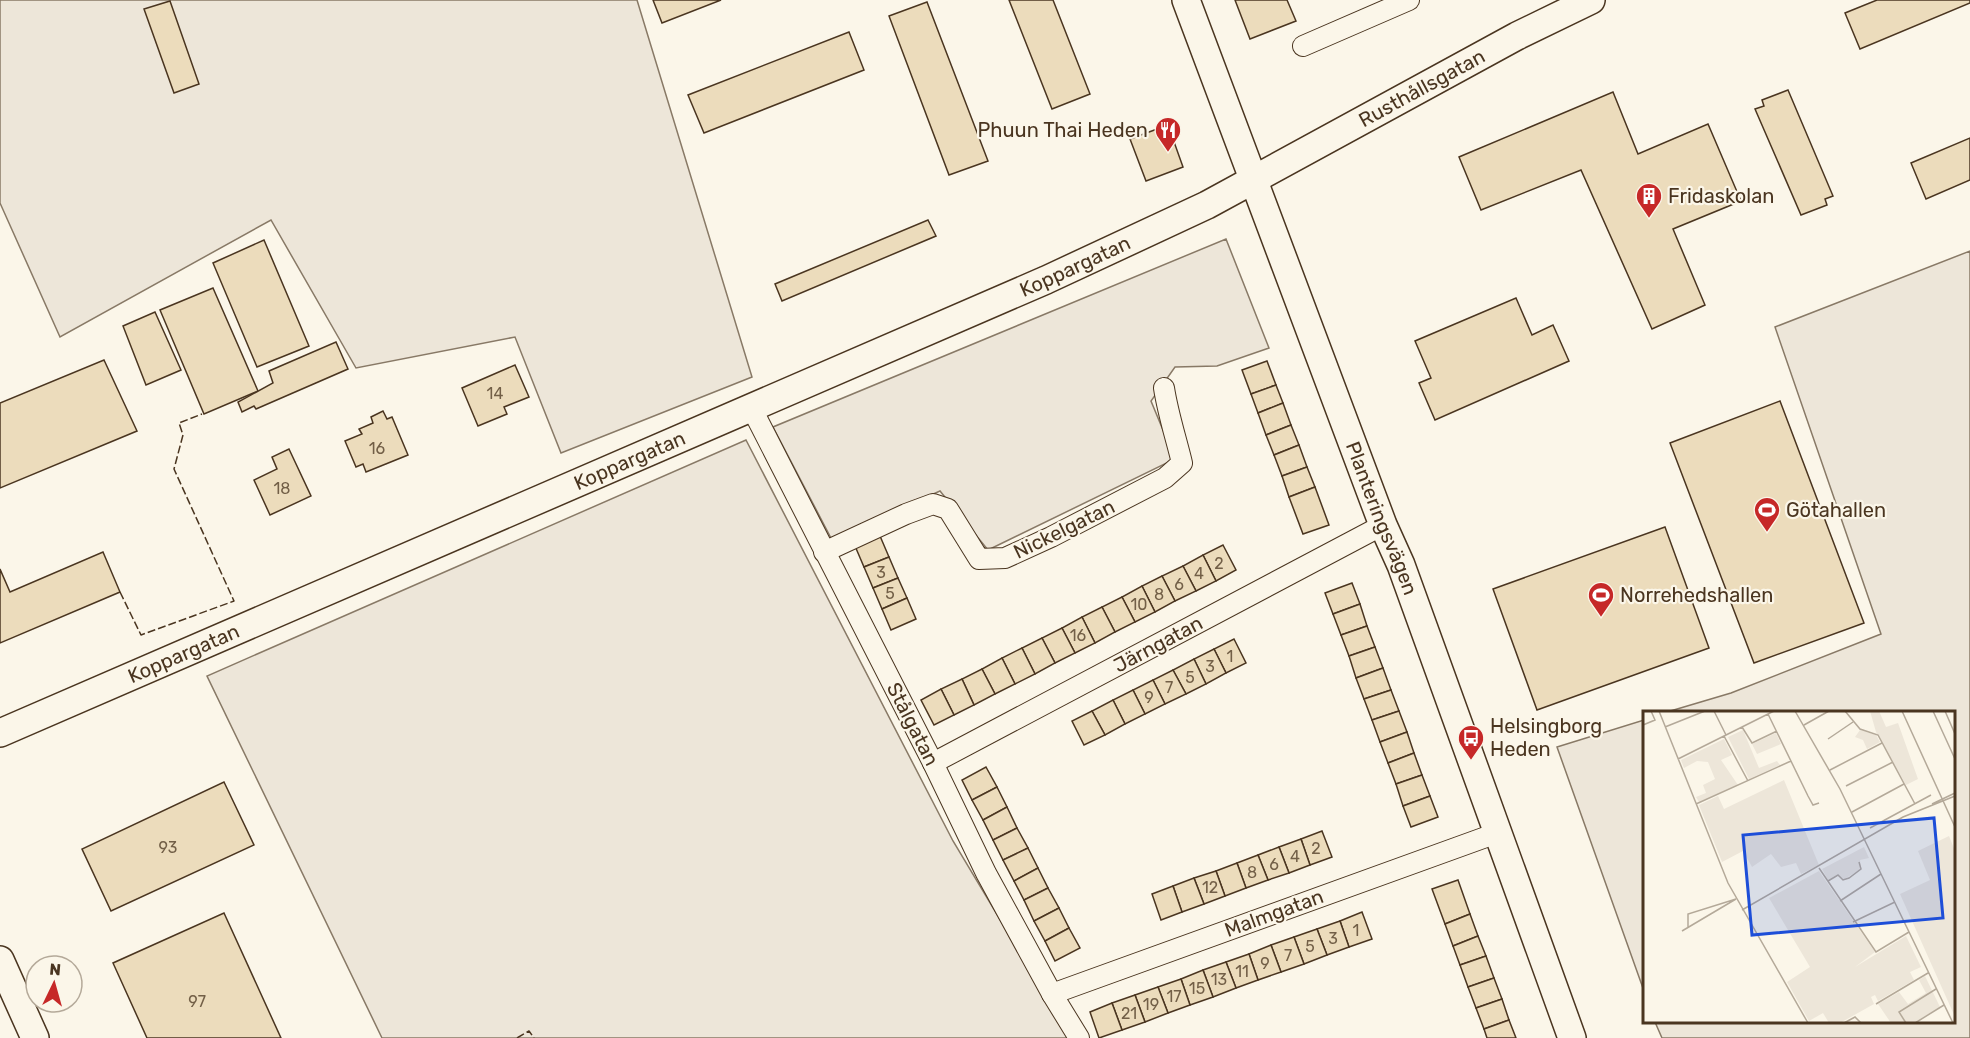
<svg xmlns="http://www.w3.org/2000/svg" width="1970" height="1038" font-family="Rubik,sans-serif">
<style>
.green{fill:#ede6d9;stroke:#887966;stroke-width:1.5}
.building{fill:#ecdcbc;stroke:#4a3520;stroke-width:1.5}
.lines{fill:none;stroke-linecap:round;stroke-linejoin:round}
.street-casing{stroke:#4a3520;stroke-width:22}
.secondary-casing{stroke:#4a3520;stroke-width:30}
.street{stroke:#fbf6e9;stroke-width:20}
.secondary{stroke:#fbf6e9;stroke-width:27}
.fence{stroke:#4a3520;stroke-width:1.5;stroke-dasharray:8 3;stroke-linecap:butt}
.labels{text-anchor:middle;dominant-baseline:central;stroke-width:4.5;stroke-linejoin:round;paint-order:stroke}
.number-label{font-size:16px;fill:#725f47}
.street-label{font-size:20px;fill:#4a3520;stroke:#fbf6e9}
.poi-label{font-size:20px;fill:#4a3520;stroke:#fbf6e9;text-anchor:start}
.inset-road{fill:none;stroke:#b4a999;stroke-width:1.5}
.view{fill:#1d4ed8;fill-opacity:0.15;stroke:#1d4ed8;stroke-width:3}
.inset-edge{fill:none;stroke:#4a3520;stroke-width:3}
</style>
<rect width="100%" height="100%" fill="#fbf6e9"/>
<g class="green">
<polygon points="0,0 637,0 752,377 561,453 515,337 356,368 271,220 60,337 0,203"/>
<polygon points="1226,239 1269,348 1217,366 1175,367 1151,401 1175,459 988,550 940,491 832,540 773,427"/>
<polygon points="1970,251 1970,1038 1662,1038 1655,1022 1954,1022 1954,712 1667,712 1731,693 1881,634 1775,327"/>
<polygon points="746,440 953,841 1071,1038 382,1038 207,676"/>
<polygon points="1644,720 1644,991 1557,747"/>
</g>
<g class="building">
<polygon points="653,0 721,0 662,23"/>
<polygon points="1009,0 1053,0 1090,94 1052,109"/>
<polygon points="1235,0 1287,0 1296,21 1250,39"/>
<polygon points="1877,0 1970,0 1970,3 1860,49 1845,13"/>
<polygon points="170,1 199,84 174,93 144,9"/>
<polygon points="927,2 988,161 949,175 889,16"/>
<polygon points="849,32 864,70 704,133 688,95"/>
<polygon points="1788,90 1833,196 1825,199 1827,205 1801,215 1755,109 1764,106 1762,100"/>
<polygon points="1613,92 1638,154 1708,124 1741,201 1673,229 1705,305 1652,329 1581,170 1481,210 1459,157"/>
<polygon points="1168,125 1183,167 1146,181 1130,139"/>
<polygon points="1970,138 1970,180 1926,199 1911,163"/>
<polygon points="928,220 936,236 782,301 775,284"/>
<polygon points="264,240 309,346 257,367 213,263"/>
<polygon points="213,288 258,391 204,414 160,310"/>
<polygon points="1516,298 1532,335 1553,325 1569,361 1435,420 1419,383 1431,378 1415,341"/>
<polygon points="155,312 181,370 146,385 123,326"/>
<polygon points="336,342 348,369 256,409 254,406 242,412 238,402 273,383 269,371"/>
<polygon points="104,360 137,431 0,488 0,403"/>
<polygon points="1267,361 1276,385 1251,394 1242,370"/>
<polygon points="515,365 529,397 504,407 507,414 478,426 462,388"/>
<polygon points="1276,385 1283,403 1258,413 1251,394"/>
<polygon points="1780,401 1864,623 1754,663 1670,443"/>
<polygon points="1283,403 1291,425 1266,435 1258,413"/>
<polygon points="383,411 387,419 392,417 408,455 366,472 363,464 356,467 345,441 362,434 359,429 373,423 371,417"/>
<polygon points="1291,425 1299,445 1274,455 1266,435"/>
<polygon points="1299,445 1307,467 1282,476 1274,455"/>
<polygon points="289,449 311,496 270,515 254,480 277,469 272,457"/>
<polygon points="1307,467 1315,487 1289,497 1282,476"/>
<polygon points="1315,487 1329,525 1303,534 1289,497"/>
<polygon points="1665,527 1709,648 1537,710 1493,589"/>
<polygon points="880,536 889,557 864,567 855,546"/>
<polygon points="1223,545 1236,570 1216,581 1203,555"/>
<polygon points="103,552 120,592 0,643 0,569 10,592"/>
<polygon points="1203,555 1216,581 1196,591 1183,566"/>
<polygon points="889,557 898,578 873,588 864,567"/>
<polygon points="1183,566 1196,591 1175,601 1162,576"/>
<polygon points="1162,576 1175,601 1155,612 1142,586"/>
<polygon points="898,578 907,598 882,609 873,588"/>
<polygon points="1352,583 1360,604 1333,614 1325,593"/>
<polygon points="1142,586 1155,612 1135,622 1122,597"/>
<polygon points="1122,597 1135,622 1115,632 1102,607"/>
<polygon points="907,598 916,619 891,630 882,609"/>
<polygon points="1360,604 1367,626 1341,635 1333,614"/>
<polygon points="1102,607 1115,632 1095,643 1082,617"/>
<polygon points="1082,617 1095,643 1075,653 1062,628"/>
<polygon points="1367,626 1375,647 1349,656 1341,635"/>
<polygon points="1062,628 1075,653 1055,663 1042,638"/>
<polygon points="1042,638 1055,663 1035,674 1022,648"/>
<polygon points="1234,639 1246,663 1226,673 1214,649"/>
<polygon points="1375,647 1383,668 1356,678 1349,656"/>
<polygon points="1022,648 1035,674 1015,684 1002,658"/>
<polygon points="1214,649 1226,673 1206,684 1194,659"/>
<polygon points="1002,658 1015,684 995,694 982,669"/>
<polygon points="1194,659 1206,684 1186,694 1173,670"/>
<polygon points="1383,668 1391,690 1364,699 1356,678"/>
<polygon points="982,669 995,694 974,705 962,679"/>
<polygon points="1173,670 1186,694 1165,704 1153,680"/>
<polygon points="962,679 974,705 954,715 941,689"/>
<polygon points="1153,680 1165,704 1145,714 1133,690"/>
<polygon points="941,689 954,715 934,725 921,700"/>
<polygon points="1133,690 1145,714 1125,724 1113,700"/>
<polygon points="1391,690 1399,711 1372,720 1364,699"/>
<polygon points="1113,700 1125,724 1105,735 1092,711"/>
<polygon points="1092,711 1105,735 1084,745 1072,721"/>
<polygon points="1399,711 1407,732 1380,742 1372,720"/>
<polygon points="1407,732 1414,753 1388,763 1380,742"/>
<polygon points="1414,753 1422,775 1396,784 1388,763"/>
<polygon points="986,767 997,787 972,800 962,780"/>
<polygon points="1422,775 1430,796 1403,806 1396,784"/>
<polygon points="224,782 254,845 111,911 82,849"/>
<polygon points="997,787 1007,807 983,820 972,800"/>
<polygon points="1430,796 1438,817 1411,827 1403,806"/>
<polygon points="1007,807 1017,828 993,840 983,820"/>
<polygon points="1017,828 1028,848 1003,860 993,840"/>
<polygon points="1322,831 1332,857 1310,865 1301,839"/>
<polygon points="1301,839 1310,865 1289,873 1279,847"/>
<polygon points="1279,847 1289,873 1268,880 1258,855"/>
<polygon points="1028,848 1038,868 1014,881 1003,860"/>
<polygon points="1258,855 1268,880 1246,888 1237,863"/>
<polygon points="1237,863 1246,888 1225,896 1216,871"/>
<polygon points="1038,868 1048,888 1024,900 1014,881"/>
<polygon points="1216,871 1225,896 1204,904 1194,878"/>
<polygon points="1194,878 1204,904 1182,912 1173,886"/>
<polygon points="1458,880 1470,914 1445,924 1432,889"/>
<polygon points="1173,886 1182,912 1161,920 1152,894"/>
<polygon points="1048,888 1059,908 1034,921 1024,900"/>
<polygon points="1059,908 1069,928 1045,941 1034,921"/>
<polygon points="1362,912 1372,939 1349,947 1340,921"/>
<polygon points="224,913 281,1038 147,1038 113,963"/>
<polygon points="1470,914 1478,936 1453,946 1445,924"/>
<polygon points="1340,921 1349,947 1327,955 1317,929"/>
<polygon points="1069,928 1080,948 1055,961 1045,941"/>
<polygon points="1317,929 1327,955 1304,964 1294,937"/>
<polygon points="1478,936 1486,956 1460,965 1453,946"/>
<polygon points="1294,937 1304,964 1281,972 1271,945"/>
<polygon points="1271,945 1281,972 1258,980 1249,954"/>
<polygon points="1249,954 1258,980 1236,988 1226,962"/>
<polygon points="1486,956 1494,978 1468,987 1460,965"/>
<polygon points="1226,962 1236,988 1213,997 1203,970"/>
<polygon points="1203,970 1213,997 1190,1005 1181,979"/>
<polygon points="1494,978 1502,999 1476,1008 1468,987"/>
<polygon points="1181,979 1190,1005 1168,1013 1158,987"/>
<polygon points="1158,987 1168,1013 1145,1022 1135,995"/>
<polygon points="1135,995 1145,1022 1122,1030 1112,1003"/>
<polygon points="1502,999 1509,1020 1484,1029 1476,1008"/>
<polygon points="1112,1003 1122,1030 1099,1038 1090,1012"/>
<polygon points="1509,1020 1516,1038 1487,1038 1484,1029"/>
</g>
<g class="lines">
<g class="street-casing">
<g id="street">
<polyline points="1303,46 1409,0"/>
<polyline points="751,407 933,763 986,873 1052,994 1079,1038"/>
<path d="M824,552L906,514L933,504L948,509L979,559L1005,558L1051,537L1165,478L1182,463C1176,438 1168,414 1164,388"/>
<polyline points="933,763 1383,525"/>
<polyline points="1052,994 1497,833"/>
</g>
</g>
<g class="secondary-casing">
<g id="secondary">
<path id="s1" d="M1186,0L1383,525L1401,565L1572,1038"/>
<path id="s2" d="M0,733L1046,280L1207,205L1517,36L1591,0"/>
<polyline points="0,960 35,1038"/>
</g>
</g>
<use href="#street" class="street"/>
<use href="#secondary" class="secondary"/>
<g class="fence">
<polyline points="120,592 141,635 234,601 174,469 183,435 179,423 202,414"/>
<polyline points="517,1038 529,1031 534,1038"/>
</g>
</g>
<defs>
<g id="restaurant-pin" transform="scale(1.35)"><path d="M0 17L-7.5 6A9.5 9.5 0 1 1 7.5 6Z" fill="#c62828" stroke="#fbf6e9"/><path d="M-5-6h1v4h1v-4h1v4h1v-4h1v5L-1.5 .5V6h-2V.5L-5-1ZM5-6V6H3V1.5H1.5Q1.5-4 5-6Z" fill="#fff"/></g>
<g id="building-pin" transform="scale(1.35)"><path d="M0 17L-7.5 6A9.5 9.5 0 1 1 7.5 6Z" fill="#c62828" stroke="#fbf6e9"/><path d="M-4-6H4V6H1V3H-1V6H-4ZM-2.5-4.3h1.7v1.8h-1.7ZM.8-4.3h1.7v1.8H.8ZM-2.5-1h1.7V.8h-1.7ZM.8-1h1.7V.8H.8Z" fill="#fff"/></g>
<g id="stadium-pin" transform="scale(1.35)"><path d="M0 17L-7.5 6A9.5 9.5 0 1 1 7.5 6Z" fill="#c62828" stroke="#fbf6e9"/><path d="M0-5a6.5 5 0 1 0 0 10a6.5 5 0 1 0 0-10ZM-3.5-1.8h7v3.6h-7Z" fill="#fff"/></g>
<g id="bus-pin" transform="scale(1.35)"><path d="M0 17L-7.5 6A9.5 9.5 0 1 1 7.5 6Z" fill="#c62828" stroke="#fbf6e9"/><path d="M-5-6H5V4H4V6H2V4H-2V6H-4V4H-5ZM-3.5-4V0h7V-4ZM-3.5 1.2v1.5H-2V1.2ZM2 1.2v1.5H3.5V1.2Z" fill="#fff"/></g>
</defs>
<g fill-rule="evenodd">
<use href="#restaurant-pin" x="1168" y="130"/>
<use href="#building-pin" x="1649" y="196"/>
<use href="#stadium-pin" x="1767" y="510"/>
<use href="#stadium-pin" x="1601" y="595"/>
<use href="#bus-pin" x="1471" y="738"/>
</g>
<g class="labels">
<g class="number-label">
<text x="495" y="393">14</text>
<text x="377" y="448">16</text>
<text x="282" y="488">18</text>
<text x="1219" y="563">2</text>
<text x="881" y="572">3</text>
<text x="1199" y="573">4</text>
<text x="1179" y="584">6</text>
<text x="890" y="593">5</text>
<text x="1159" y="594">8</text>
<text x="1139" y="604">10</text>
<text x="1078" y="635">16</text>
<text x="1230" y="656">1</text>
<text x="1210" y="666">3</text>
<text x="1190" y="677">5</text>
<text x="1169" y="687">7</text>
<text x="1149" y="697">9</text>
<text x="168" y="847">93</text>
<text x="1316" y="848">2</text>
<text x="1295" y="856">4</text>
<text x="1274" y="864">6</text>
<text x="1252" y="872">8</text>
<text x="1210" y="887">12</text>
<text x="1356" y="930">1</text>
<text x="1333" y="938">3</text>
<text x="1310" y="946">5</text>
<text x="1288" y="955">7</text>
<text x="1265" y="963">9</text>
<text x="1242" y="971">11</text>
<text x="1219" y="979">13</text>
<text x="1197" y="988">15</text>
<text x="1174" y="996">17</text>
<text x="197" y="1001">97</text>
<text x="1151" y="1004">19</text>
<text x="1129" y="1013">21</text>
</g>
<g class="street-label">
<text stroke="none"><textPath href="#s2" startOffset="1562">Rusthållsgatan</textPath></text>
<text stroke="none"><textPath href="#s2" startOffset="1172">Koppargatan</textPath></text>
<text stroke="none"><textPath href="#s2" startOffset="686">Koppargatan</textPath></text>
<text stroke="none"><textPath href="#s1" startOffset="554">Planteringsvägen</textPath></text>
<text transform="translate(1064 529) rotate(-26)">Nickelgatan</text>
<text transform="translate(1158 644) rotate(-28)">Järngatan</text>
<text stroke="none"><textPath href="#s2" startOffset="200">Koppargatan</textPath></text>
<text transform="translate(913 724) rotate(63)">Stålgatan</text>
<text transform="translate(1274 913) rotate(-20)">Malmgatan</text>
</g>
<g class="poi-label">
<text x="1148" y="130" text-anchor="end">Phuun Thai Heden</text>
<text x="1668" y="196">Fridaskolan</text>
<text x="1786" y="510">Götahallen</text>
<text x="1620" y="595">Norrehedshallen</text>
<text x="1490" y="726">Helsingborg<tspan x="1490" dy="23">Heden</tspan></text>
</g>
</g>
<g transform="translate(1643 711)">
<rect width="312" height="312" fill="#fbf6e9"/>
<path d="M227,0H236L243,16L255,12L275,68L263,74L233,21ZM100,19L116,57L134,50L137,54L106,68L85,26ZM217,19L233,24L237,31L224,38L220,29L212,26ZM133,22L138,33L114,43L109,33ZM81,28L89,44L78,49L95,74L56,91L53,86L63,82L60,74L72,68L65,51L54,50L41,57L38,49ZM141,69L176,154L158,163L153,152L138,156L128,143L109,156L100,140L79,151L56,94L75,85L81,98ZM306,125L312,140V306L257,183L287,169L275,140ZM221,136L226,147L217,149L218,158L200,169L195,163L185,169L179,158ZM176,160L232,241L212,256L263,225L278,256L267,261L271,269L235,290L232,284L228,286L231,293L197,312H186L180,302L166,310L144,271L167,256L126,187ZM282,265L297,296L270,312H248L235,293L256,281L265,293L283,282L276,269Z" fill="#ede6d9"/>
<path class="inset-road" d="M16,0L85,172L165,312M71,0L83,24M152,0L197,78L310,312M202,0L217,18L235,24L272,93M259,0L312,116M290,0L312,48M302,0L312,23M125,3L165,85L170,94L176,92M0,14L12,9L8,0M161,14L186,0M22,16L62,0M99,16L109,32L134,20M81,25L105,70M185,28L210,11M35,48L131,0M187,59L239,32M203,75L250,51M53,93L148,50M289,93L312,82M209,101L261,73M227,117L288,84M176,157L233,241L266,221M185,170L195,164L200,169L206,167L218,158L216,151M197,190L238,163M99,199L260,106L312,85M210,211L252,191M45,217V203L93,188M39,220L93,188M233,293L285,262M201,312L212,306L218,312M263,312L256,301L293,278M272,312L301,294"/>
<path class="view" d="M291,107L300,207L109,224L100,124Z"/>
<rect width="312" height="312" class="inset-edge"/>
</g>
<g transform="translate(54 984) rotate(5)"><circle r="28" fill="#fbf6e9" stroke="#b4a999" stroke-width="1.5"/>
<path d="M0-4.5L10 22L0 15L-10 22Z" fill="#c62828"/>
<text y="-9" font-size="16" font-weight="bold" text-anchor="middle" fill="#4a3520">N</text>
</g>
</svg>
